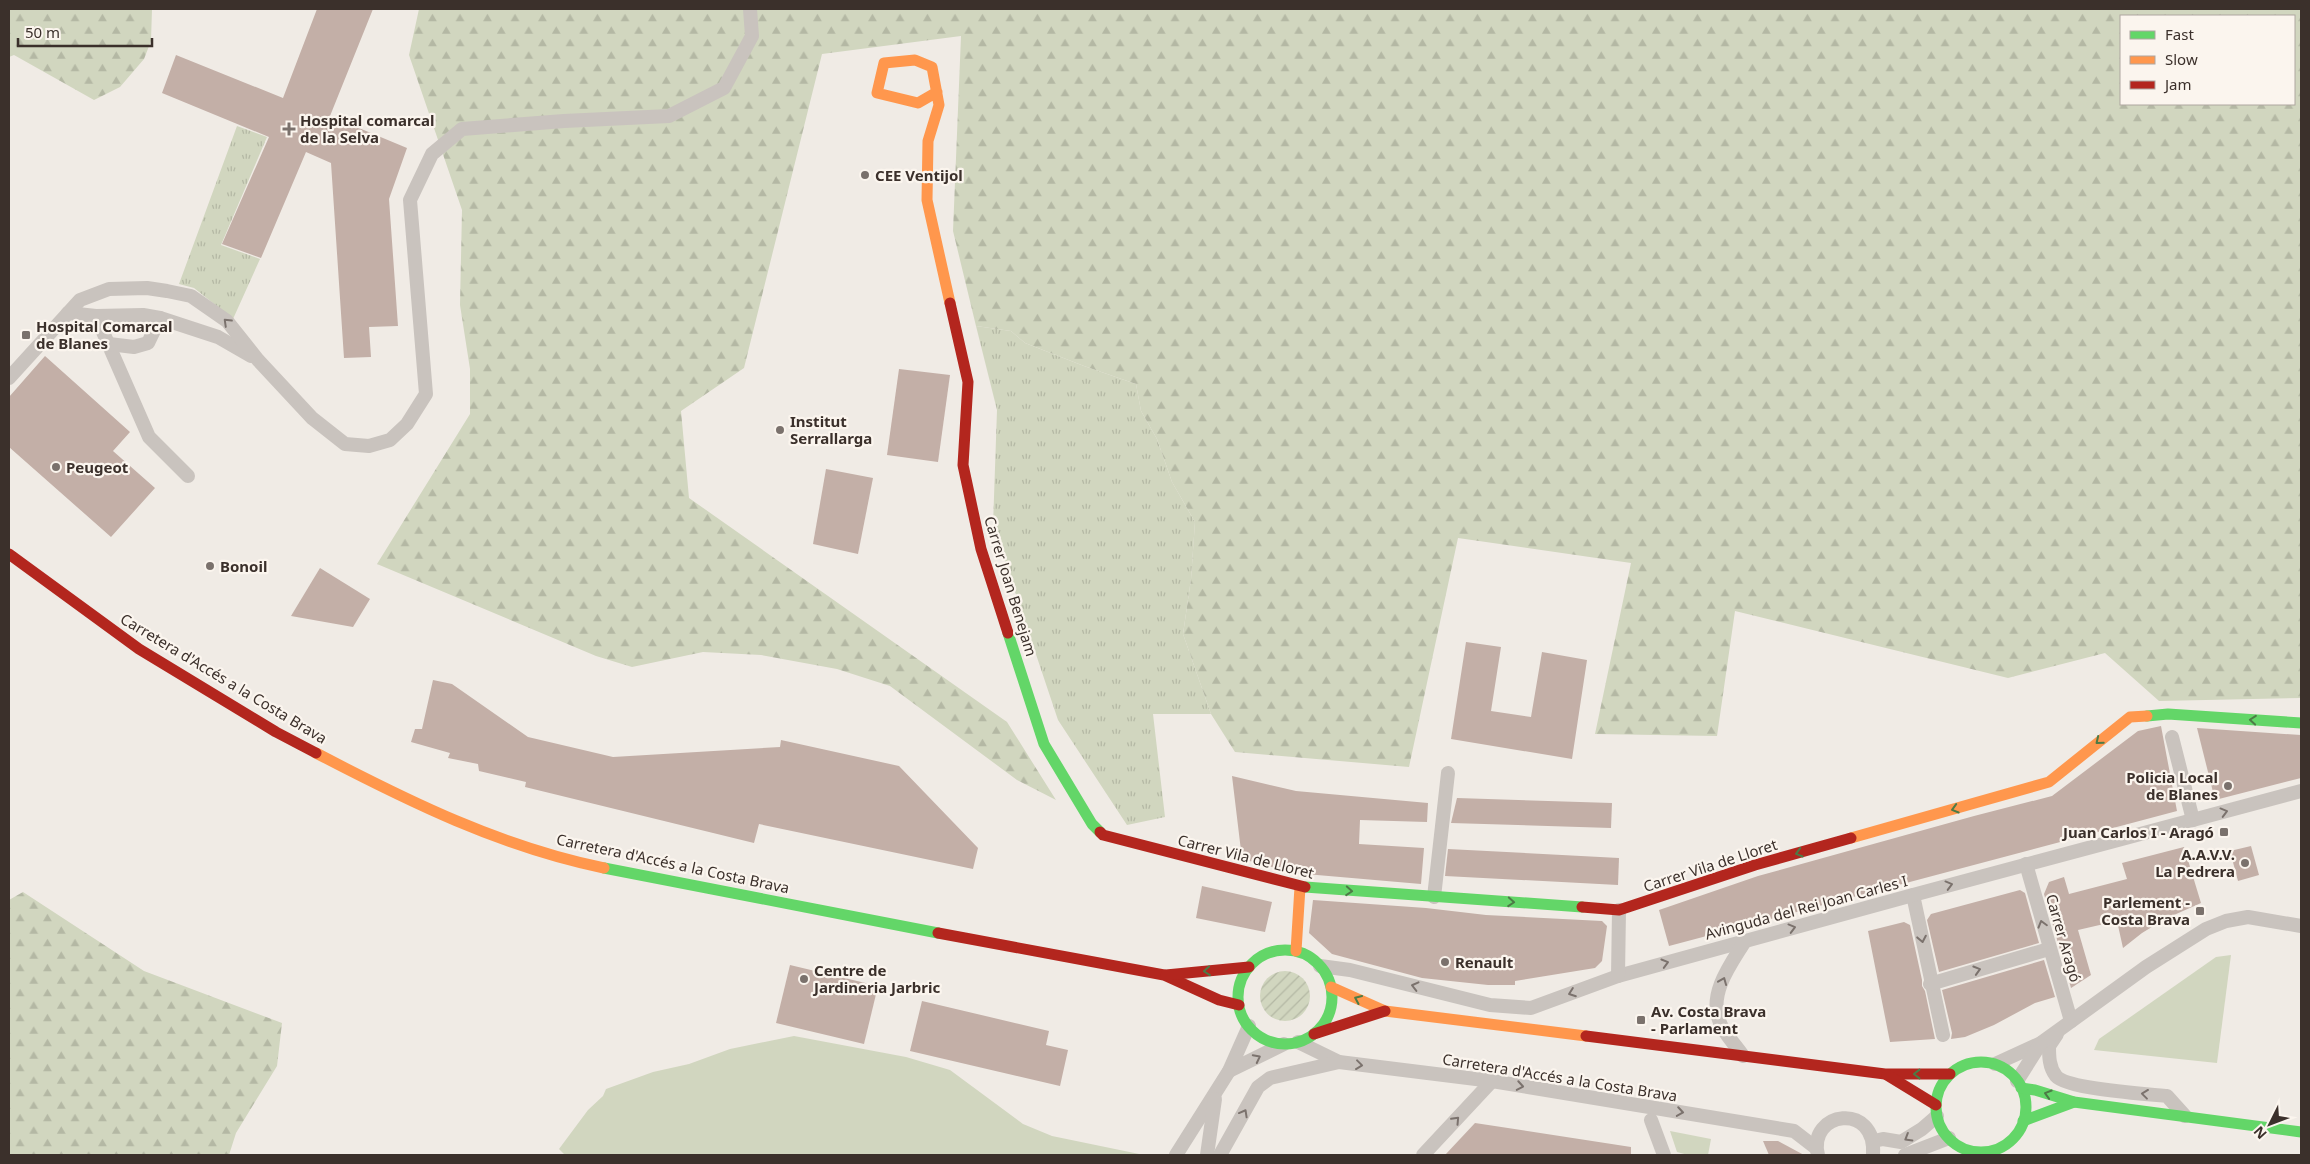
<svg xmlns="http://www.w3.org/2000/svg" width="2310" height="1164" font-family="'Noto Sans',sans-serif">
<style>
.grass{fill:url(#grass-tufts)}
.forest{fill:url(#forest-firs);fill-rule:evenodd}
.park{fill:#d1d6bf}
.garden{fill:url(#garden-furrows)}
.building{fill:#c3afa7}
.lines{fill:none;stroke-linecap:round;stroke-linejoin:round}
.street{stroke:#c9c3be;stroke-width:14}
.fast{stroke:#63d668;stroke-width:11}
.slow{stroke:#ff974d;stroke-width:11}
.jam{stroke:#b3261e;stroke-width:11}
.oneway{stroke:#7b726d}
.oneway2{stroke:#4d7b46}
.poi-dot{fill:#7a716c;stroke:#fbf5ee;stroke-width:2}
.labels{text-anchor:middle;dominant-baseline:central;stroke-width:4.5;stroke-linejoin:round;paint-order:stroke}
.poi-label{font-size:15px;font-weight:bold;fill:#3b302b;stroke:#fbf5ee;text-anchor:start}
.street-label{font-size:15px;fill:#3b302b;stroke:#fbf5ee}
</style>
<defs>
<pattern id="grass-tufts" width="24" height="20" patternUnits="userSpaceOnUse" patternTransform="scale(1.25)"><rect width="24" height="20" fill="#d1d6bf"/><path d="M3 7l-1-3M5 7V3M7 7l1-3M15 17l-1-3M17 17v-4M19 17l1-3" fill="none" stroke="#b4b8a4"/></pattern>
<pattern id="forest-firs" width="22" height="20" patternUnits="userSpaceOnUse" patternTransform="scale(1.25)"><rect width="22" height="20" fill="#d1d6bf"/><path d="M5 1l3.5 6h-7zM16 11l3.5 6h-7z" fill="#b4b8a4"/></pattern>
<pattern id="garden-furrows" width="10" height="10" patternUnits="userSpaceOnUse" patternTransform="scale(1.25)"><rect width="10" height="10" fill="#d1d6bf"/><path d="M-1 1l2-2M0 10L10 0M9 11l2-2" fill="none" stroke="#b4b8a4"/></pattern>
</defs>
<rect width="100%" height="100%" fill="#f0ebe5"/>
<g class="grass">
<polygon points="237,126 267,137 221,245 260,259 233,319 194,288 179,284"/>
<polygon points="976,326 1011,331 1025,343 1084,366 1136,384 1141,411 1157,439 1172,482 1195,522 1191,579 1183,634 1211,714 1153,714 1165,817 1127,825 1058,720 993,526 997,410"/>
</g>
<g class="forest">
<polygon points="9,9 152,9 151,41 144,59 120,87 94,100 14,55 9,57"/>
<path d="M419,9H2301V698L2159,701L2105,653L2008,678L1735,611L1717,736L1595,734L1631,563L1458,538L1409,767L1235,752L1211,714L1183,634L1191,579L1195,522L1172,482L1157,439L1141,411L1136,384L1084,366L1025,343L1011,331L976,326L953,231L961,36L822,54L744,368L681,411L689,498L1007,722L1056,800L1017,780L890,686L837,669L761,655L703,652L632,667L596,656L377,564L470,414V369L460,305L462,210L409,55ZM2121,16H2294V104H2121Z"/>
<polygon points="23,892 144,971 282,1023 277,1066 236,1133 229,1155 9,1155 9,900"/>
</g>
<g class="park">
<polygon points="2231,955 2217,1063 2094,1050 2099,1039 2216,957"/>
<polygon points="794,1036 906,1057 950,1070 1023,1124 1052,1136 1144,1155 565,1155 559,1149 588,1110 603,1096 606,1089 653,1072 689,1064 730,1049"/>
<polygon points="1670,1131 1711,1139 1708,1155 1688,1155 1677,1152"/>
</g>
<circle class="garden" cx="1285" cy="996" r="25"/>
<g class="building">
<polygon points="317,9 373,9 330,116 407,148 389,199 398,326 369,327 371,357 344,358 331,163 306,152 261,258 222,244 269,137 162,93 176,55 283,98"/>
<polygon points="45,356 130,432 113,451 155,488 111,537 9,447 9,397"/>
<polygon points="899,369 950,375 938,462 887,455"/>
<polygon points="826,469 873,478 858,554 813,544"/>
<polygon points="320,568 370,599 353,627 291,616"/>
<polygon points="1466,642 1501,647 1491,711 1531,717 1542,652 1587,660 1572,759 1451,739"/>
<polygon points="433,680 452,684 528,737 613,757 780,747 781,740 899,766 978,848 973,869 759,824 754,843 525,787 526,782 479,771 478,764 448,758 450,753 411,742 415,729 422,729"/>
<polygon points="2161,726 2177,811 1669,946 1659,910 1758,876 1974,816 2052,796 2138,731"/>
<polygon points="2197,728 2301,735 2301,778 2215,800"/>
<polygon points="1232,776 1296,791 1428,803 1427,822 1360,820 1359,844 1424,848 1421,884 1294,873 1242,859"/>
<polygon points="1457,798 1612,803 1611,828 1451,823"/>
<polygon points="2251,846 2259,875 2238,881 2230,851"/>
<polygon points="2184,847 2201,903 2165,919 2142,933 2123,948 2117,921 2078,930 2091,975 2071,988 2044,894 2049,882 2064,877 2069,894 2127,879 2122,863"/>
<polygon points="1448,849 1619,858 1618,885 1445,876"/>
<polygon points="1202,886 1272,902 1265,932 1196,918"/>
<polygon points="2020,890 2025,893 2039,943 1939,972 1927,920 1931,914"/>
<polygon points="1313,900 1426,908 1486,915 1602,921 1607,926 1602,961 1595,968 1515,981 1515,985 1488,985 1422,978 1332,954 1309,933"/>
<polygon points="1904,922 1910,925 1922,980 1922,986 1925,991 1935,1039 1890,1042 1868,931"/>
<polygon points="2044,960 2055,997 2035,1003 1994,1025 1965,1037 1951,1039 1952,1033 1942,990"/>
<polygon points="790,965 878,986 864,1044 776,1023"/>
<polygon points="922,1001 1049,1031 1046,1045 1068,1050 1060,1086 910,1051"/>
<polygon points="1475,1123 1631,1147 1631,1155 1445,1155"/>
<polygon points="1763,1141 1778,1141 1804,1155 1769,1155"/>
</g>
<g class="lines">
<g class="street">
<polyline points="68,313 96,316 143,315 160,318 218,337 251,356"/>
<polyline points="96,316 149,437 188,476"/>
<polyline points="109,344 134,347 148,343 160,318"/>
<polyline points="9,378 80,300 109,289 147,288 167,291 191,296 227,321 258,360 312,418 345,444 369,446 390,440 407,424 426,394 410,200 432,154 462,129 564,121 669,116 724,88 752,36 750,9"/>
<polyline points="2172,737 2193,820"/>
<polyline points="2026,864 2071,1021"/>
<polyline points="1913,895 1943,1035"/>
<polyline points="1434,897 1448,773"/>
<polyline points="1320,966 1350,970 1490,1005 1531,1008 1618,976 1913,895 2301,791"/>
<polyline points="1618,976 1619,910"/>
<polyline points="1930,984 2049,949"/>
<path d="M2057,1034L2049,1046C2049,1056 2049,1067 2056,1076C2067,1089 2146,1094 2167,1096L2185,1116"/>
<polyline points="1298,1042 1339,1062 1492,1081 1794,1131 1816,1148"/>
<path d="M1743,1056C1736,1045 1722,1032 1719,1020C1709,992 1731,964 1745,941"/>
<polyline points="1995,1064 2041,1043 2146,967 2206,929 2226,921 2248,917 2301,926"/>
<polyline points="1229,1071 1284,1044"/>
<polyline points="2017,1081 2041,1043"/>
<polyline points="1651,1120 1664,1155"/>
<polyline points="1874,1141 1883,1139 1901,1142 1922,1129 1937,1116"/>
<polyline points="1176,1155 1229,1071 1249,1026"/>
<polyline points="1207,1155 1215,1099"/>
<polyline points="1220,1155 1258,1087 1270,1078 1339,1062"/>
<polyline points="1423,1155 1492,1081"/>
<path d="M1818,1155C1807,1111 1877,1101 1873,1155"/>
<polyline points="1905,1155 1949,1138"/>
</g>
<g class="fast">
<polyline points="1008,633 1044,744 1092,824 1100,832"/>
<polyline points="2147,716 2168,714 2301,723"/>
<polyline points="604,868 938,933"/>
<polyline points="1305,887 1582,907"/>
<circle cx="1285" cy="997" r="47"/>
<circle cx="1981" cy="1107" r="45"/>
<polyline points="2021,1088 2035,1090 2074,1102 2301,1132"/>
<polyline points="2023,1121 2074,1102"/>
</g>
<g class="slow">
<polyline points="937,92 918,103 877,93 884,63 915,60 932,67 939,105 928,141 927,200 950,303"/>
<path d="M316,753C408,801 501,847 604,868"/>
<polyline points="1851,838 2049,782 2130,717 2147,716"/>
<polyline points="1296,951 1300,887"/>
<polyline points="1331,987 1385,1011 1586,1036"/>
</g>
<g class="jam">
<polyline points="950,303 968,382 963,465 981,549 1008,633"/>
<polyline points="9,554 139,649 276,732 316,753"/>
<polyline points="1100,832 1103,835 1305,887"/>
<polyline points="1582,907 1619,910 1755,865 1851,838"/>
<polyline points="938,933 1164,975 1219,1000 1239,1005"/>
<polyline points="1166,975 1249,967"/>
<polyline points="1314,1034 1385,1011"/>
<polyline points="1586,1036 1885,1074 1950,1074"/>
<polyline points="1887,1075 1936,1105"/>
</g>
</g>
<defs><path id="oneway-chevron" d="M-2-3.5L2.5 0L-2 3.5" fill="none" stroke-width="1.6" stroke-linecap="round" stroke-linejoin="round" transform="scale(1.25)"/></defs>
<g class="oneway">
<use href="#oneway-chevron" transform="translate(227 322) rotate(-136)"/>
<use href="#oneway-chevron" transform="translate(2224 812) rotate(-15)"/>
<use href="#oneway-chevron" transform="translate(1949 885) rotate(-15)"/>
<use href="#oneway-chevron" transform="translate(2042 924) rotate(-106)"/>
<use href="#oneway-chevron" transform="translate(1792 928) rotate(-15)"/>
<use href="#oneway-chevron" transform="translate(1922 939) rotate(79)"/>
<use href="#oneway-chevron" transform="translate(1665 963) rotate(-16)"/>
<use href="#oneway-chevron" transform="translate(1977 970) rotate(-17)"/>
<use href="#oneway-chevron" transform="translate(1723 981) rotate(-68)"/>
<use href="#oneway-chevron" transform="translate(1415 986) rotate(-166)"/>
<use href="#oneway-chevron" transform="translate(1572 993) rotate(160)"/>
<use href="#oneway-chevron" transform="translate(1257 1058) rotate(-27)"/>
<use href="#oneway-chevron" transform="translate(1359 1065) rotate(7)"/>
<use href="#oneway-chevron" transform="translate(1520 1086) rotate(10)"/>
<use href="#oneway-chevron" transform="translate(2145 1094) rotate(-173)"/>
<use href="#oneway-chevron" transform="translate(1680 1112) rotate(9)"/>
<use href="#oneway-chevron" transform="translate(1244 1113) rotate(-61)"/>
<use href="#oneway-chevron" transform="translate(1456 1120) rotate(-47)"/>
<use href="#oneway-chevron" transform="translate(1908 1138) rotate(149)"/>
</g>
<g class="oneway2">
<use href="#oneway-chevron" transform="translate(2253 720) rotate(-175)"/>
<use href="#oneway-chevron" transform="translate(2099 741) rotate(141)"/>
<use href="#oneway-chevron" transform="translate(1955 809) rotate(164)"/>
<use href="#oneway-chevron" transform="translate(1799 853) rotate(164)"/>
<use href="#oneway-chevron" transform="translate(1349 891) rotate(4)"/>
<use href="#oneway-chevron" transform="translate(1511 902) rotate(4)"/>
<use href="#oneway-chevron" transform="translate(1207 971) rotate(175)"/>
<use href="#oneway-chevron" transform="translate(1358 999) rotate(-156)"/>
<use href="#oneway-chevron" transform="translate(1917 1074) rotate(-180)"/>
<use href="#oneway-chevron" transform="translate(2048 1094) rotate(-163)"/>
</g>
<g class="poi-dot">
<path d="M286.5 121.5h5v5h5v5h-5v5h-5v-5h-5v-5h5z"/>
<circle cx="865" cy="175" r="5"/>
<rect x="21" y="330" width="10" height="10" rx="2.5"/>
<circle cx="780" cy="430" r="5"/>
<circle cx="56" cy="467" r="5"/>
<circle cx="210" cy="566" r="5"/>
<circle cx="2228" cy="786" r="5"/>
<rect x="2219" y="827" width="10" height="10" rx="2.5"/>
<circle cx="2245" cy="863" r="5"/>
<rect x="2195" y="906" width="10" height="10" rx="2.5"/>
<circle cx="1445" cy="962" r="5"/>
<circle cx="804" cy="979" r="5"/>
<rect x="1636" y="1015" width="10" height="10" rx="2.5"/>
</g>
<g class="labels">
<g class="poi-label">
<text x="300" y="120">Hospital comarcal<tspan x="300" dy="17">de la Selva</tspan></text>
<text x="875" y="175">CEE Ventijol</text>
<text x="36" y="326">Hospital Comarcal<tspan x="36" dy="17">de Blanes</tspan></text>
<text x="790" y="421">Institut<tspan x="790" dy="17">Serrallarga</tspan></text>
<text x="66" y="467">Peugeot</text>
<text x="220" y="566">Bonoil</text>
<text x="2218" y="777" text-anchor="end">Policia Local<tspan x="2218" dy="17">de Blanes</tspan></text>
<text x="2214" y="832" text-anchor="end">Juan Carlos I - Aragó</text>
<text x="2235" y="854" text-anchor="end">A.A.V.V.<tspan x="2235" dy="17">La Pedrera</tspan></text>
<text x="2190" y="902" text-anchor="end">Parlement -<tspan x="2190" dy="17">Costa Brava</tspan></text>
<text x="1455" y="962">Renault</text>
<text x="814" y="970">Centre de<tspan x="814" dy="17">Jardineria Jarbric</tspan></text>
<text x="1651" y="1011">Av. Costa Brava<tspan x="1651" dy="17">- Parlament</tspan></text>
</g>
<g class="street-label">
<text transform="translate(1011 586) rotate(73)">Carrer Joan Benejam</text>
<text transform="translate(224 678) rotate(31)">Carretera d'Accés a la Costa Brava</text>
<text transform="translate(1246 856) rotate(14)">Carrer Vila de Lloret</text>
<text transform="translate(673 863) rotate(12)">Carretera d'Accés a la Costa Brava</text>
<text transform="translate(1710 865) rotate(-18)">Carrer Vila de Lloret</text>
<text transform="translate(1806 907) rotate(-15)">Avinguda del Rei Joan Carles I</text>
<text transform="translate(2064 938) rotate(74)">Carrer Aragó</text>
<text transform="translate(1560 1077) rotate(9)">Carretera d'Accés a la Costa Brava</text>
</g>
</g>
<rect width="2310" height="1164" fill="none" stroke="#3b302b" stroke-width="20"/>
<rect x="2120" y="15" width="175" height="90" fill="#fbf5ee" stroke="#aea6a0"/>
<rect x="2130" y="31" width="25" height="8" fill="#63d668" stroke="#aea6a0"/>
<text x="2165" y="40" font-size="15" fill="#3b302b">Fast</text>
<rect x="2130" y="56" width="25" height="8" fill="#ff974d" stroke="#aea6a0"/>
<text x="2165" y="65" font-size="15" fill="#3b302b">Slow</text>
<rect x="2130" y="81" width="25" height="8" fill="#b3261e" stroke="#aea6a0"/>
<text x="2165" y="90" font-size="15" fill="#3b302b">Jam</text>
<g transform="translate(2270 1124) rotate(228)" stroke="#fbf5ee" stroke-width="4" paint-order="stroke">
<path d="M0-4L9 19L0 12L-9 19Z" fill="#3b302b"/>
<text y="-8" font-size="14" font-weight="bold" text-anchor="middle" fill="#3b302b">N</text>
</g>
<path d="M18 38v8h134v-8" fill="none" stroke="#3b302b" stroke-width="2.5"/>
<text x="25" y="38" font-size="15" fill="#3b302b" stroke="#fbf5ee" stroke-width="4" paint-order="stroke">50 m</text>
</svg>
